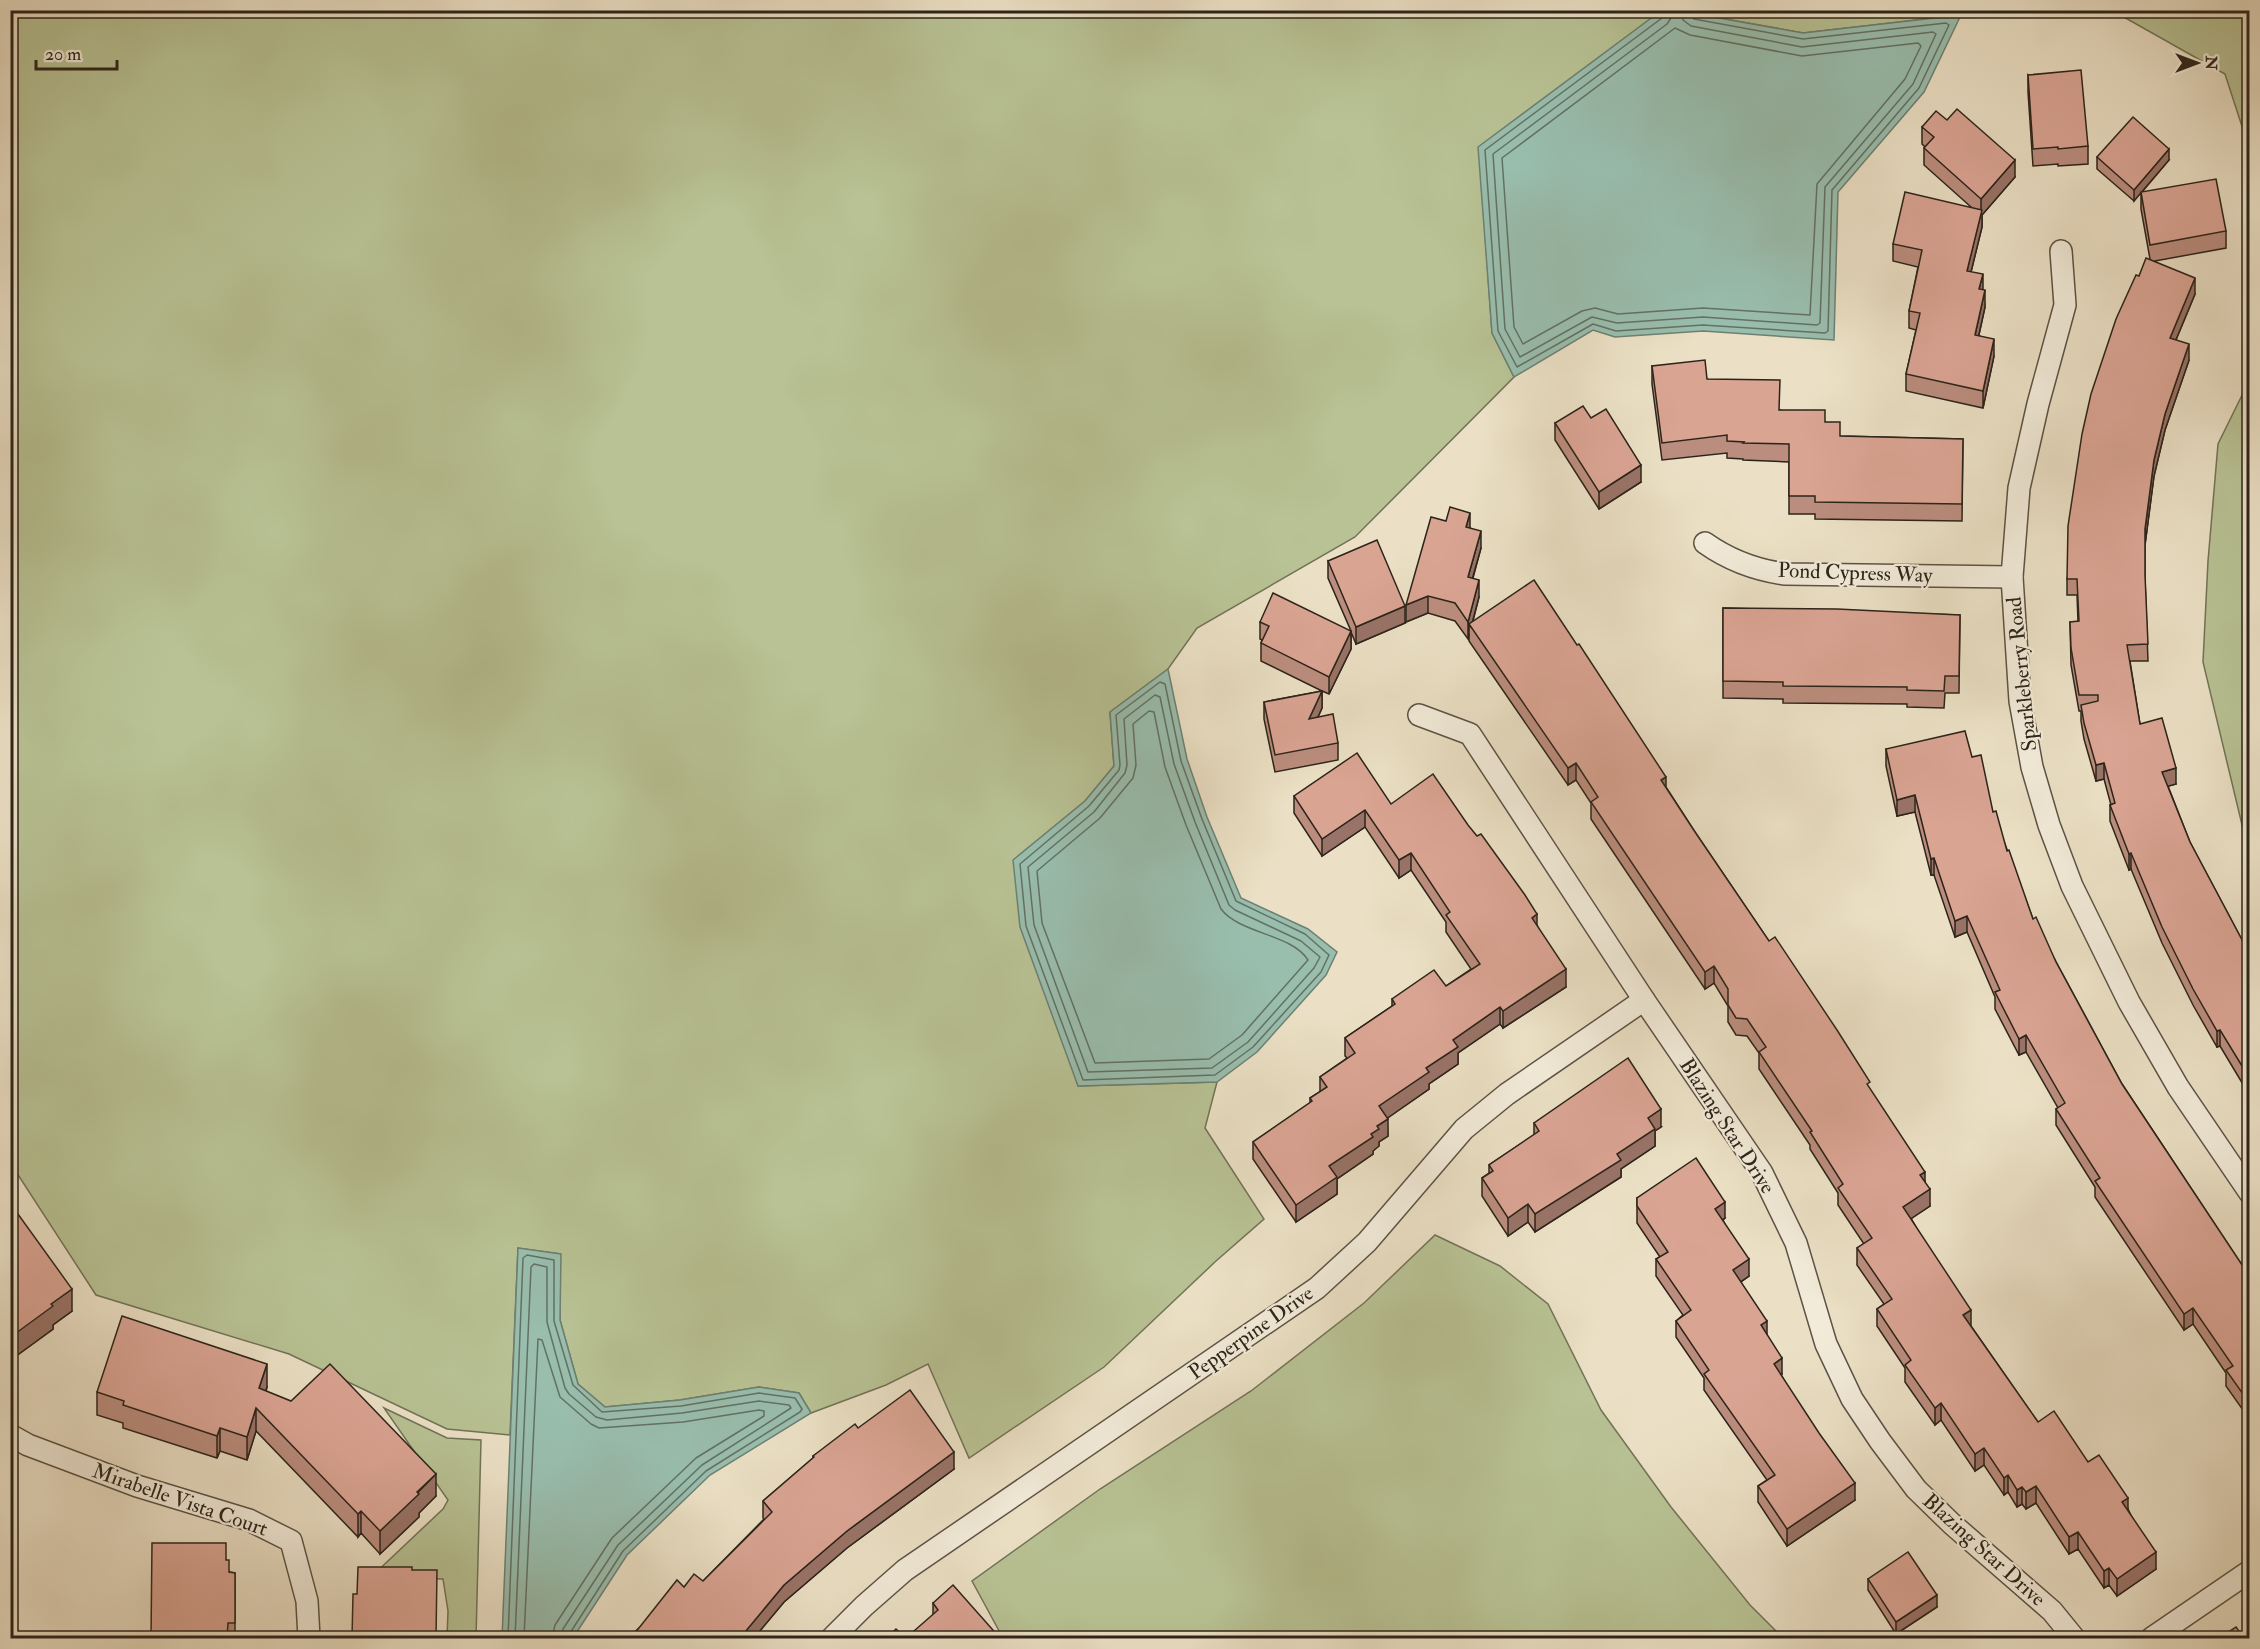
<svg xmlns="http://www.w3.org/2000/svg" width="2260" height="1649" font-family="'IM FELL Double Pica',serif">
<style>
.green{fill:#b8c294;stroke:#727357;stroke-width:1.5}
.water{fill:#99beae;stroke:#6d8073;stroke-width:1.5}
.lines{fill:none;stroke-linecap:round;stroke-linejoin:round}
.shore{stroke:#627164;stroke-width:1.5}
.street-casing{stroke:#5c5345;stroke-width:24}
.street{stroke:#f2ebd9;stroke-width:21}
.wall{fill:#bb8d7e;stroke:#2c241a;stroke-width:1.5}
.shaded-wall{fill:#997367;stroke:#2c241a;stroke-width:1.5}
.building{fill:#daa493;stroke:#2c241a;stroke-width:1.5}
.labels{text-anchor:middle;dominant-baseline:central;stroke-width:4.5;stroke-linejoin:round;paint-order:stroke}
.street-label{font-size:21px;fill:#2c241a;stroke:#f2ebd9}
</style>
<rect width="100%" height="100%" fill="#ebe0c5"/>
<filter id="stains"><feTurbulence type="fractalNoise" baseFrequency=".00333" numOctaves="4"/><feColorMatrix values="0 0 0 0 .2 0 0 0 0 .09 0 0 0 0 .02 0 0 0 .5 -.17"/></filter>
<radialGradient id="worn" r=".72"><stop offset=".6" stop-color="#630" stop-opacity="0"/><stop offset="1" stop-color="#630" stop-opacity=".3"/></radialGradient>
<g class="green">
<polygon points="11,11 1662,11 1479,147 1492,333 1514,377 1355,537 1197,628 1168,669 1110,712 1114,766 1085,801 1014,860 1078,1086 1217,1082 1205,1128 1264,1219 1216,1261 1104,1367 969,1458 928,1364 886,1385 811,1413 799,1393 759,1387 680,1400 605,1407 578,1384 560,1320 560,1254 518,1248 510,1435 447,1429 289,1354 96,1295 11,1164"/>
<polygon points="1680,11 2031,11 1961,15 1803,33"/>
<polygon points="2113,11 2249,11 2249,148 2225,74"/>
<polygon points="2249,381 2249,854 2203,662 2208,561 2218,444"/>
<polygon points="1435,1235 1500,1266 1548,1304 1601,1410 1671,1507 1750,1605 1783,1638 1003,1638 972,1581 1100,1489 1251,1391 1364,1303"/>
<polygon points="384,1408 447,1438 481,1440 476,1638 447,1638 448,1611 443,1579 370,1578 443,1509 448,1500"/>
</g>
<g class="water">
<polygon points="1662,10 1680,11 1803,33 1961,15 1924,92 1838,192 1834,340 1703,331 1615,337 1593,330 1514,377 1492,333 1478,147"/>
<polygon points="1168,669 1187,759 1207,817 1241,898 1308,929 1337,952 1326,975 1257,1052 1217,1082 1078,1086 1020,927 1013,860 1085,801 1114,766 1110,712"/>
<polygon points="518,1248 561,1254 560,1320 578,1384 605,1407 680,1400 759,1387 799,1393 811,1413 710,1475 627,1555 573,1638 502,1638"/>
</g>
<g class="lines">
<g class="shore">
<polyline points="1665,10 1662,18 1485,150 1498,331 1517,367 1593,324 1616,331 1703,325 1825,333 1828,331 1832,190 1919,88 1949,25 1946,23 1803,39 1694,19 1690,16 1689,10"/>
<polyline points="1672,10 1671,18 1667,24 1493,154 1505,329 1520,357 1592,317 1617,323 1703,317 1817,325 1820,323 1825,187 1913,84 1936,34 1933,32 1802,47 1691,26 1683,20 1681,10"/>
<polygon points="1675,28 1690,35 1802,56 1918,43 1921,46 1905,79 1817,184 1810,315 1703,308 1618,314 1595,308 1582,311 1523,344 1514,327 1502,158"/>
<polygon points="1160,682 1165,684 1181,761 1202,819 1236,901 1305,934 1329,955 1321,972 1253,1047 1215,1075 1083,1080 1026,926 1020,864 1089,806 1119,770 1120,765 1116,715"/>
<polygon points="1155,695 1160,697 1174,764 1195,822 1229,905 1235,910 1301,941 1320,957 1314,968 1248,1042 1212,1068 1088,1072 1034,925 1028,867 1094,812 1125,773 1127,765 1124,719"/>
<path d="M1149,711L1154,712L1165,767L1186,825L1221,909C1240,934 1292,934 1308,960L1242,1035L1209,1059L1095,1063L1042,923L1037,871L1100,818L1133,778L1136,765L1133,724Z"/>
<polyline points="508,1638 523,1258 527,1255 554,1260 554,1321 573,1385 602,1412 681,1406 759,1393 795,1398 802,1409 800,1412 706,1471 623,1551 570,1633 569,1638"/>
<polyline points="515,1638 531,1267 534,1264 547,1267 547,1322 565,1388 569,1394 596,1417 607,1420 682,1413 759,1401 789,1405 791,1408 702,1465 618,1545 563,1629 561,1638"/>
<polyline points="524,1638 538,1339 542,1340 560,1397 591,1424 599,1428 683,1422 759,1410 764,1411 764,1416 696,1458 612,1538 555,1625 552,1638"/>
</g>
<g class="street-casing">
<g id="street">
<polyline points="2061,251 2065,305 2038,404 2019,488 2012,577 2020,701 2032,767 2049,825 2072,886 2129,1002 2178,1087 2250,1193"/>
<path d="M1705,543C1729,560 1755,570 1785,574L2012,577"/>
<polyline points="1419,715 1470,734 1644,1000 1762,1173 1796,1243 1826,1344 1852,1399 1880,1441 1916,1489 1952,1524 2052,1611 2074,1638"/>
<polyline points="10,1435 28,1445 137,1486 249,1520 291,1541 307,1601 309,1638"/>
<polyline points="832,1638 864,1606 905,1570 1317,1288 1367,1242 1464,1129 1507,1094 1644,1000"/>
<polyline points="2152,1638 2250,1571"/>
</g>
</g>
<use href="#street" class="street"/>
</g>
<g class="wall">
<polygon points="2028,75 2088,146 2088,164 2058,166 2058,164 2033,166 2028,92"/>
<polygon points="1922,127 2015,177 1982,215 1982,227 1971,272 1983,290 1985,307 1979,335 1994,356 1983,408 1906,391 1906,374 1916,330 1909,328 1909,311 1918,267 1893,261 1893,244 1971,207 1924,165 1924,148 1925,147 1922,144"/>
<polygon points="2097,157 2169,160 2142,192 2226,231 2226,248 2155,261 2195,294 2176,340 2189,360 2165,430 2154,476 2145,545 2145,579 2148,661 2130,661 2140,724 2176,784 2168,786 2190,842 2250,955 2250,1096 2220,1046 2217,1047 2193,1005 2162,943 2131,869 2129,870 2110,821 2110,805 2111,805 2104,779 2096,781 2084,739 2081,721 2081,711 2079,711 2071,665 2070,622 2078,622 2077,595 2067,595 2067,579 2139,276 2150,259 2141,209 2141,192 2134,201 2097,169"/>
<polygon points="1652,366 1707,379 1780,410 1825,422 1840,436 1963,439 1962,521 1815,519 1815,514 1789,514 1789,462 1743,460 1743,459 1727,458 1727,453 1662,460 1652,384"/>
<polygon points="1555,423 1641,482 1599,509 1555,440"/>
<polygon points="1470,528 1481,548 1473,578 1479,597 1473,621 1666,787 1695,832 1870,1090 1925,1181 1930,1206 1911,1218 1971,1326 2038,1422 2088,1462 2128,1509 2156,1569 2117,1596 2109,1585 2104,1588 2078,1549 2069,1554 2036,1503 2026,1509 2022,1504 2017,1507 2008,1492 2004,1495 1984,1465 1975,1471 1941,1420 1935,1425 1905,1382 1905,1368 1877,1326 1877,1309 1884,1304 1857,1265 1857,1248 1864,1244 1838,1205 1838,1193 1810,1149 1810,1145 1759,1069 1759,1053 1747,1036 1736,1035 1728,1022 1728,1006 1714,983 1705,989 1591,819 1591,803 1576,780 1568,785 1469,641 1469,634 1468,639 1455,621 1428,613 1406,622"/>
<polygon points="1328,561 1405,623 1356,644 1351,632 1351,649 1329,694 1322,691 1322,708 1318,717 1338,743 1338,760 1275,772 1264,719 1264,702 1322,691 1261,661 1261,643 1262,640 1260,639 1260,622 1351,631 1328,578"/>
<polygon points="1723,608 1960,615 1959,693 1945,693 1944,708 1907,707 1907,704 1783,703 1783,699 1723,698"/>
<polygon points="1886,749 1972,757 1993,812 2033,919 2122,1084 2250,1277 2250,1420 2226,1386 2226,1373 2193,1324 2184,1330 2095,1197 2095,1187 2056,1125 2056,1109 2058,1108 2026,1052 2019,1055 1995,1009 1995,997 1967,932 1955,937 1934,875 1931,875 1915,812 1897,816 1886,766"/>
<polygon points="1294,796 1391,804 1537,925 1566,987 1503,1028 1500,1024 1458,1053 1458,1064 1429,1084 1429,1089 1387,1118 1388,1136 1379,1142 1379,1146 1373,1151 1373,1154 1337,1179 1337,1194 1296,1222 1253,1159 1253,1142 1310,1103 1310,1098 1320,1092 1320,1077 1347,1058 1345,1056 1345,1038 1392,1006 1392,999 1446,986 1471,969 1446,932 1446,922 1411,870 1399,878 1365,827 1322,856 1294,813"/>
<polygon points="1534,1123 1661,1127 1655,1131 1655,1146 1621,1169 1621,1177 1535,1232 1528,1222 1508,1236 1482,1196 1482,1178 1489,1173 1489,1165 1534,1135"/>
<polygon points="1637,1198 1725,1218 1723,1220 1749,1276 1741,1282 1767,1335 1782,1374 1781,1375 1855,1500 1787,1546 1758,1502 1758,1486 1767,1480 1704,1390 1704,1378 1676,1337 1676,1321 1683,1315 1656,1276 1656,1259 1660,1257 1637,1223"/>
<polygon points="10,1203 72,1311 53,1325 53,1329 12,1359 10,1356"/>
<polygon points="267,1387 266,1391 436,1496 419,1513 419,1517 380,1554 361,1533 358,1537 256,1431 247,1460 220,1451 217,1458 123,1428 123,1423 97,1415 97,1392"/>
<polygon points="858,1428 954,1469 847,1548 784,1602 754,1638 628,1638 684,1587 703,1581 764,1519 763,1518 763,1501 813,1458 813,1456"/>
<polygon points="226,1560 229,1572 235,1573 235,1638 151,1638"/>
<polygon points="1868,1579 1937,1607 1896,1634 1868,1590"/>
<polygon points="933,1603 1000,1638 933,1615"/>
</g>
<g class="shaded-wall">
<polygon points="2169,149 2169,160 2134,201 2134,190"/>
<polygon points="2015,160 2015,177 1982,215 1982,227 1967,288 1967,271 1981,212 1981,199"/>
<polygon points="1983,274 1983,292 1979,289"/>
<polygon points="2195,278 2195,294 2170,354 2170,338"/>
<polygon points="1985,290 1985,307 1975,352 1975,335"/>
<polygon points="1994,339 1994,356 1983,408 1983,391"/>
<polygon points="2189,344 2189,360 2165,430 2154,476 2145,545 2145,529 2154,460 2165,414"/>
<polygon points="1641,465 1641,482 1599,509 1599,492"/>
<polygon points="1470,513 1470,530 1466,527"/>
<polygon points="1481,531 1481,548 1468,594 1468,577"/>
<polygon points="1479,580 1479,597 1471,627 1469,624 1469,634 1468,639 1468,622"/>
<polygon points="1428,596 1428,613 1406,622 1406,605"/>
<polygon points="1405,606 1405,623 1356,644 1356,627"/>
<polygon points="1351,631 1351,649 1329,694 1329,677"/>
<polygon points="1322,691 1322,708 1309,736 1309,719"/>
<polygon points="1576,763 1576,780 1568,785 1568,768"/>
<polygon points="2104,763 2104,779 2096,781 2096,765"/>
<polygon points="2176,768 2176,784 2162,788 2162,772"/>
<polygon points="1666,777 1666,794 1661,780"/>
<polygon points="1915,795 1915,812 1897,816 1897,800"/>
<polygon points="1365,810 1365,827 1322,856 1322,839"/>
<polygon points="1411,853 1411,870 1399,878 1399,860"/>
<polygon points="2131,853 2131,869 2129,870 2129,854"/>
<polygon points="1934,858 1934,875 1931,875 1931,859"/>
<polygon points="1537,914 1537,932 1532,918"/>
<polygon points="1967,916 1967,932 1955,937 1955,921"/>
<polygon points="1714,966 1714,983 1705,989 1705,972"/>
<polygon points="1566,969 1566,987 1503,1028 1503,1011"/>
<polygon points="1500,1007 1500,1024 1458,1053 1458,1064 1429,1084 1429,1089 1379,1124 1379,1106 1426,1068 1453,1040"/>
<polygon points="2220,1030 2220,1046 2217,1047 2217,1031"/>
<polygon points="2026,1035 2026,1052 2019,1055 2019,1039"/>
<polygon points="1661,1109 1661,1127 1655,1131 1655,1146 1621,1169 1621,1177 1535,1232 1535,1214 1648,1118"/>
<polygon points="1388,1119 1388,1136 1379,1142 1379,1146 1373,1151 1373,1154 1337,1179 1337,1194 1296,1222 1296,1205 1329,1166 1371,1134 1377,1126"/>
<polygon points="1925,1172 1925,1189 1920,1175"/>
<polygon points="1930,1189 1930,1206 1903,1224 1903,1207"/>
<polygon points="1725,1202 1725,1218 1715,1225 1715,1209"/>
<polygon points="1528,1204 1528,1222 1508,1236 1508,1218"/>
<polygon points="1749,1259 1749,1276 1733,1287 1733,1270"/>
<polygon points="72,1289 72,1311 53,1325 53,1329 12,1359 12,1336 51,1304"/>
<polygon points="2193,1308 2193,1324 2184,1330 2184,1314"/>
<polygon points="1971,1310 1971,1327 1963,1315"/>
<polygon points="1767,1321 1767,1337 1761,1325"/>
<polygon points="1782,1358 1782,1374 1774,1380 1774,1364"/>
<polygon points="267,1364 267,1387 259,1411 259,1388"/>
<polygon points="1941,1403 1941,1420 1935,1425 1935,1408"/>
<polygon points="256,1408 256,1431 247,1460 247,1437"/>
<polygon points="220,1428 220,1451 217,1458 217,1436"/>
<polygon points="1984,1448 1984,1465 1975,1471 1975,1454"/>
<polygon points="954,1452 954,1469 847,1548 784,1602 754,1638 740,1638 784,1585 847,1531"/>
<polygon points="436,1474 436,1496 419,1513 419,1517 380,1554 380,1531"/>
<polygon points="2008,1475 2008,1492 2004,1495 2004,1478"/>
<polygon points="1855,1483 1855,1500 1787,1546 1787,1529"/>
<polygon points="2036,1486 2036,1503 2026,1509 2026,1492"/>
<polygon points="2022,1487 2022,1504 2017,1507 2017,1490"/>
<polygon points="2128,1498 2128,1515 2122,1502"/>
<polygon points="361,1511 361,1533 358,1537 358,1514"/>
<polygon points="2078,1532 2078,1549 2069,1554 2069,1537"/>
<polygon points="2156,1552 2156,1569 2117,1596 2117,1579"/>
<polygon points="2109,1568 2109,1585 2104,1588 2104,1571"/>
<polygon points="1937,1595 1937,1607 1896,1634 1896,1622"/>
</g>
<g class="building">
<polygon points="2081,70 2088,146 2058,149 2058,147 2033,149 2028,75"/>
<polygon points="1957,109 2015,160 1981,199 1924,148 1934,137 1922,127 1936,111 1947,120"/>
<polygon points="2133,117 2169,149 2134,190 2097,157"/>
<polygon points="2216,179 2226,231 2150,245 2141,192"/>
<polygon points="1905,192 1982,210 1967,271 1983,274 1979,289 1985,290 1975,335 1994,339 1983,391 1906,374 1920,313 1909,311 1922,250 1893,244"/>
<polygon points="2146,258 2195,278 2170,338 2189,344 2165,414 2154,460 2145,529 2145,575 2148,644 2127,645 2140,724 2162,718 2176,768 2162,772 2190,842 2250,955 2250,1079 2220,1030 2217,1031 2193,989 2162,927 2131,853 2129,854 2110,805 2115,803 2104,763 2096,765 2084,723 2081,705 2098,701 2098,695 2079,695 2071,648 2070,622 2079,621 2077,579 2067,579 2068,526 2082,434 2091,394 2116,319 2136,275 2139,276"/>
<polygon points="1705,360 1707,379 1780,380 1779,410 1825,410 1825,422 1840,422 1840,436 1963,439 1962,504 1815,502 1815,496 1789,496 1789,444 1743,443 1744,442 1727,441 1727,435 1662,443 1652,366"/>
<polygon points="1583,406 1591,418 1606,409 1641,465 1599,492 1555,423"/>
<polygon points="1450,507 1470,513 1466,527 1481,531 1468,577 1479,580 1468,622 1455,603 1428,596 1406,605 1431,517 1446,521"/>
<polygon points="1377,540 1405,606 1356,627 1328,561"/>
<polygon points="1534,580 1577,645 1579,644 1666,777 1661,780 1695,832 1769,941 1775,937 1837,1030 1870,1082 1867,1084 1925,1172 1920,1175 1930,1189 1903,1207 1971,1310 1963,1315 2038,1422 2054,1411 2088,1462 2099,1455 2128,1498 2122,1502 2156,1552 2117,1579 2109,1568 2104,1571 2078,1532 2069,1537 2036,1486 2026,1492 2022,1487 2017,1490 2008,1475 2004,1478 1984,1448 1975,1454 1941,1403 1935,1408 1905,1365 1911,1360 1877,1309 1892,1299 1857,1248 1872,1238 1838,1188 1843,1184 1810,1132 1812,1131 1759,1052 1766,1047 1747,1019 1736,1018 1728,1005 1728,989 1714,966 1705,972 1591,802 1598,797 1576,763 1568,768 1469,624"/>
<polygon points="1273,593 1351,631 1329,677 1261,643 1269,626 1260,622"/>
<polygon points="1723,608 1837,609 1960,615 1959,676 1945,676 1944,691 1907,690 1907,687 1783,686 1783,682 1723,681"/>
<polygon points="1322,691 1309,719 1333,714 1338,743 1275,755 1264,702"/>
<polygon points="1965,731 1972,757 1981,755 1993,812 1996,811 2007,851 2009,850 2033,919 2036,917 2056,962 2122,1084 2250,1277 2250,1404 2226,1370 2233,1366 2193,1308 2184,1314 2095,1181 2100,1178 2056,1109 2065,1103 2026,1035 2019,1039 1995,992 2000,990 1967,916 1955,921 1934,858 1931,859 1915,795 1897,800 1886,749"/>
<polygon points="1357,753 1391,804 1433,774 1468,825 1477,836 1481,834 1525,895 1537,914 1532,918 1566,969 1503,1011 1500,1007 1453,1040 1458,1047 1426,1068 1429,1072 1379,1106 1388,1119 1377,1126 1379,1129 1371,1134 1373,1137 1329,1166 1337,1177 1296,1205 1253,1142 1312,1101 1310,1098 1327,1087 1320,1077 1355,1053 1345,1038 1395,1004 1392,999 1434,970 1446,986 1480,964 1446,915 1450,912 1411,853 1399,860 1365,810 1322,839 1294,796"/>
<polygon points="1628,1058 1661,1109 1648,1118 1655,1129 1617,1154 1621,1160 1535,1214 1528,1204 1508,1218 1482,1178 1493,1171 1489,1165 1539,1131 1534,1123"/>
<polygon points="1696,1158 1725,1202 1715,1209 1749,1259 1733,1270 1767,1321 1761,1325 1782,1358 1774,1364 1819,1433 1855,1483 1787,1529 1758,1486 1775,1475 1704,1374 1709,1370 1676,1321 1691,1310 1656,1259 1668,1252 1637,1206 1637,1198"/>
<polygon points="10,1203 72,1289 51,1304 53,1306 12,1336 10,1333"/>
<polygon points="122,1316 267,1364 259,1388 291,1401 330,1364 436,1474 417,1492 419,1494 380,1531 361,1511 358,1514 256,1408 247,1437 220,1428 217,1436 123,1405 124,1401 97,1392"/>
<polygon points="910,1390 954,1452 847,1531 784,1585 740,1638 731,1638 729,1637 728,1638 628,1638 633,1632 635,1633 677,1580 684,1587 694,1574 703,1581 772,1512 763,1501 814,1457 813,1456 855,1424 858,1428"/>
<polygon points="152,1543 226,1543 226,1560 229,1560 229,1572 235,1573 235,1623 228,1623 227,1638 151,1638"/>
<polygon points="1908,1552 1937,1595 1896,1622 1868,1579"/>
<polygon points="358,1567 412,1567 412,1570 437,1570 436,1638 352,1638 353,1594 357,1594"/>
<polygon points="953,1585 1000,1638 906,1638 938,1610 933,1603"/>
<polygon points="2236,1627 2244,1638 2219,1638"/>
<polygon points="896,1629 906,1638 887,1638"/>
</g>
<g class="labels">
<g class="street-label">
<text transform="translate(1855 573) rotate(2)">Pond Cypress Way</text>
<text transform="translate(2022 674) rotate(-96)">Sparkleberry Road</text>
<text transform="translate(1727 1126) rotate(57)">Blazing Star Drive</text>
<text transform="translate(1251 1333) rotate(-35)">Pepperpine Drive</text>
<text transform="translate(180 1500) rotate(19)">Mirabelle Vista Court</text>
<text transform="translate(1984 1550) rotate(42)">Blazing Star Drive</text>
</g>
</g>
<rect width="2260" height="1649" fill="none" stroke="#ebe0c5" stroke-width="36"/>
<rect x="12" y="12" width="2236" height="1625" fill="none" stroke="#2c241a" stroke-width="3"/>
<rect x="18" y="18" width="2224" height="1613" fill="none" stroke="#2c241a" stroke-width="1.5"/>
<g transform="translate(2197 63) rotate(90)" stroke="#f2ebd9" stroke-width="4.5" paint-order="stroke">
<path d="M0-4.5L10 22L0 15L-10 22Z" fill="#2c241a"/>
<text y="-9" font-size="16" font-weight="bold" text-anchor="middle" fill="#2c241a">N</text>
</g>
<path d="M36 60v9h81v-9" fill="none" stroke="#2c241a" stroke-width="3"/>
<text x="45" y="60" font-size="18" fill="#2c241a" stroke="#f2ebd9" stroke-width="4.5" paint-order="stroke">20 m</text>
<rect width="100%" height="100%" filter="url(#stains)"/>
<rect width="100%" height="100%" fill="url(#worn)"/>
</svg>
